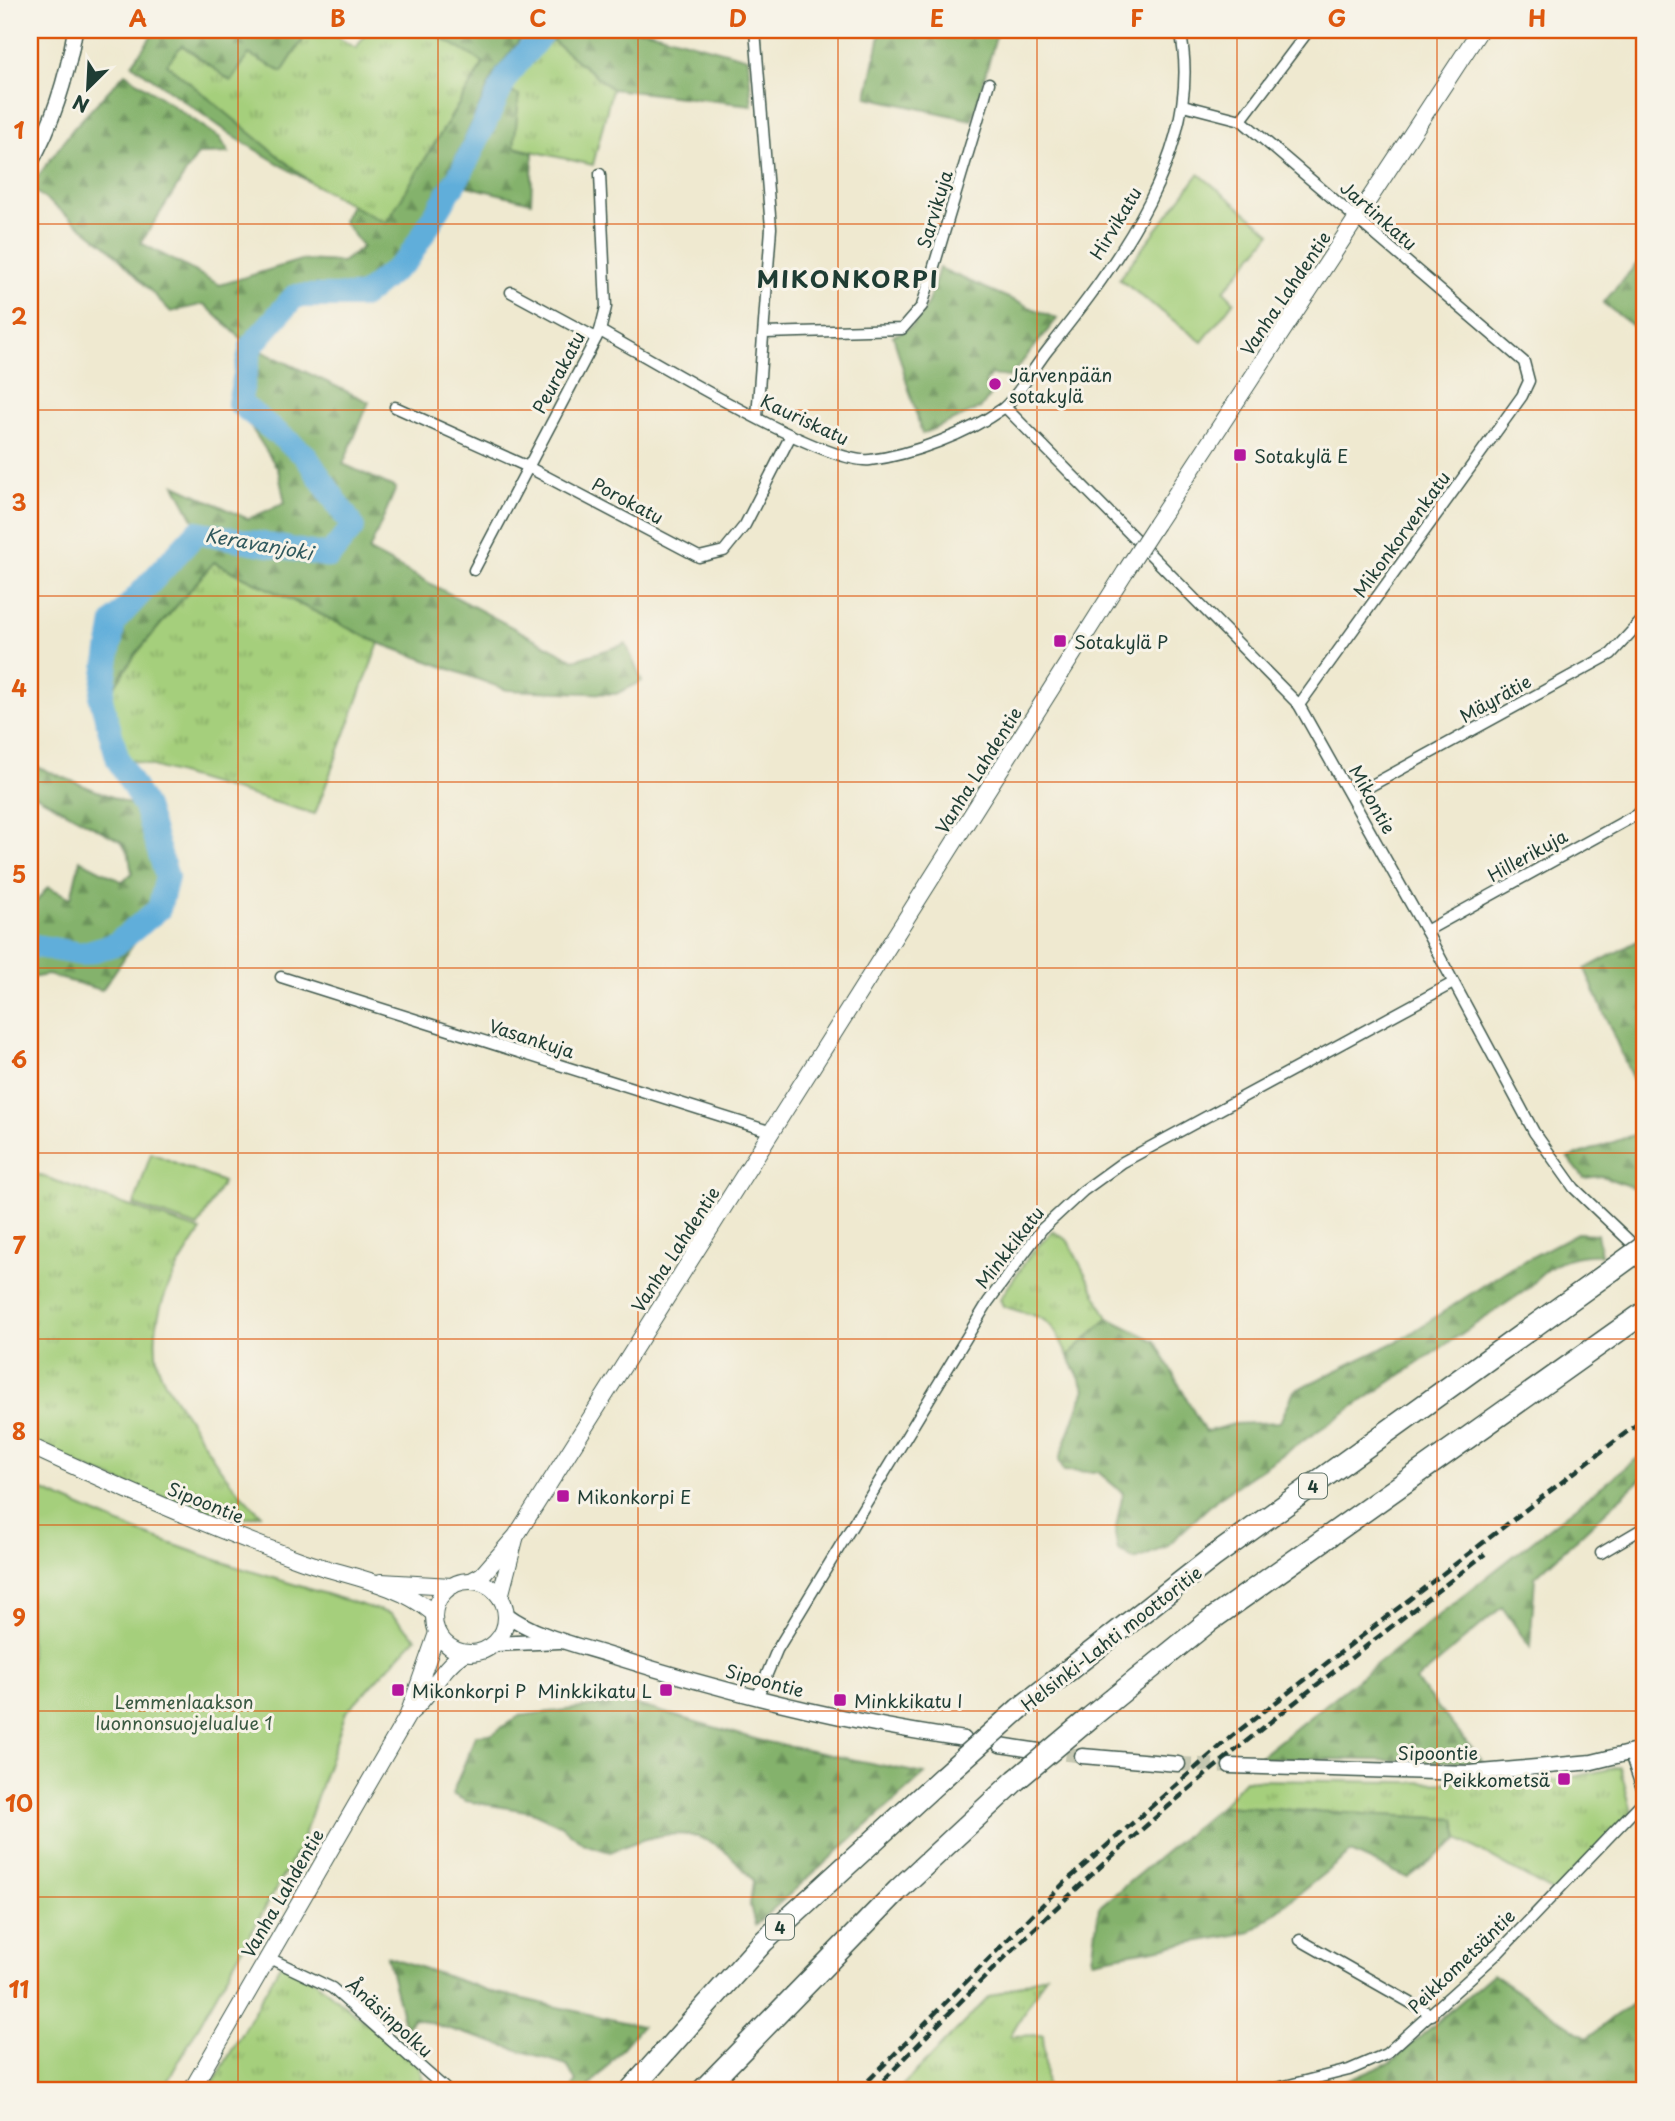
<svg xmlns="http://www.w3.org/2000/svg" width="1675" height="2121" font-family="'Playpen Sans',sans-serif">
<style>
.grass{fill:url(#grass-tufts);stroke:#628658;stroke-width:2}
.forest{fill:url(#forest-firs);stroke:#527850;stroke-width:2}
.park{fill:#a5cf7c;stroke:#628658;stroke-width:2}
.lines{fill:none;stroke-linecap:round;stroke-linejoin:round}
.river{stroke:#61aeda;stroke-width:24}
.tertiary-tunnel{stroke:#c5c7b1;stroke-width:14;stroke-dasharray:14 7;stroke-linecap:butt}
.minor-casing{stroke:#3e574b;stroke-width:13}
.tertiary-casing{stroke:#3e574b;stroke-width:17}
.secondary-casing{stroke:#3e574b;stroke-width:18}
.motorway-casing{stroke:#3e574b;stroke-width:24}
.minor{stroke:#fff;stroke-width:10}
.tertiary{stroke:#fff;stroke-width:14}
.secondary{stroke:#fff;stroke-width:16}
.motorway{stroke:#fff;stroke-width:21}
.rail{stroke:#1f3d34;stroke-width:4.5;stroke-dasharray:10 5;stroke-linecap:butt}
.secondary-bridge-casing{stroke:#3e574b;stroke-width:18;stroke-linecap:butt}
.motorway-bridge-casing{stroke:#3e574b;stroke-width:24;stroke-linecap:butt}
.secondary-bridge{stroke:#fff;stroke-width:16}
.motorway-bridge{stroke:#fff;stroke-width:21}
.grid{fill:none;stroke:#de580e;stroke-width:2;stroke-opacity:0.55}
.poi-dot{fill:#b5179e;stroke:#f7f3e8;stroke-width:2.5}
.labels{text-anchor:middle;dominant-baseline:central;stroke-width:6;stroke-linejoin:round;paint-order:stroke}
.shield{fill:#f7f3e8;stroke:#60746a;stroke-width:2}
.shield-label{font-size:16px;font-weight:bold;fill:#1f3d34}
.street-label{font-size:18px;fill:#1f3d34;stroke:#f7f3e8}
.poi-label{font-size:18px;fill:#1f3d34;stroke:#f7f3e8;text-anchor:start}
.park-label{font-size:18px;fill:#3a5a42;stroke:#f7f3e8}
.water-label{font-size:19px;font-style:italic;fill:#30595e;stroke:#f7f3e8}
.district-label{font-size:24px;font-weight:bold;letter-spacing:2px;fill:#1f3d34;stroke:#f7f3e8}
.neatline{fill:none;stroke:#de580e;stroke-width:2.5}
.grid-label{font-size:23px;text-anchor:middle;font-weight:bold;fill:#de580e}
</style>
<defs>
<pattern id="grass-tufts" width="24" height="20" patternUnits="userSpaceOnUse" patternTransform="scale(1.75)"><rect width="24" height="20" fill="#a5cf7c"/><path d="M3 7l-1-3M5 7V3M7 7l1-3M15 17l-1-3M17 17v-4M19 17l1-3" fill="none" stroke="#86a966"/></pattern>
<pattern id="forest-firs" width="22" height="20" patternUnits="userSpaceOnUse" patternTransform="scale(1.75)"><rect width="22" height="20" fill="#84b26c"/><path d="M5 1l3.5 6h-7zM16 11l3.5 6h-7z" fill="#6b925a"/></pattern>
</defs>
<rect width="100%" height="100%" fill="#f7f3e8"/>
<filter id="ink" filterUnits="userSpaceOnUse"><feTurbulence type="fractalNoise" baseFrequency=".0143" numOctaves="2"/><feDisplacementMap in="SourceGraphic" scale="14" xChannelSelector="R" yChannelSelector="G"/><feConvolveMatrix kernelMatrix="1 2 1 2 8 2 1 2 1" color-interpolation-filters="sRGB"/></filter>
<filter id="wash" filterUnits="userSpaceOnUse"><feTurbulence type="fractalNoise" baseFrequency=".00686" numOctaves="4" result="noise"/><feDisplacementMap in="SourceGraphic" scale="28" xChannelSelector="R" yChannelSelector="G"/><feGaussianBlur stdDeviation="1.57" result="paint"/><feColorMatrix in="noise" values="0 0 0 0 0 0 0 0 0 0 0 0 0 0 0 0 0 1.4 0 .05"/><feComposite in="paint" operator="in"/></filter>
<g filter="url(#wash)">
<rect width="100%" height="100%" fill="#efe9d0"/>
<g class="grass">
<polygon points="309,30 335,36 356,48 368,30 428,30 484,62 386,224 311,183 166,64 181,45 231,80 249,54 282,72"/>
<polygon points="552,40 612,89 593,165 514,147 519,95 505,91 512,77"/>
<polygon points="213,562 379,643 315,814 125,758 105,701 136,654"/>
<path d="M30,1172L201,1231C174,1270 147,1316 158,1365C163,1385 182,1408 193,1425C214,1461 230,1486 261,1514L227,1523L30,1446Z"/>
<path d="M1053,1231L1068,1241L1108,1318L1068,1356C1048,1311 1043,1320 1003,1306L1000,1299L1032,1252Z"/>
<polygon points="1620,1767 1632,1813 1555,1893 1459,1839 1455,1819 1221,1806 1245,1780 1472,1783 1559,1780"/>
<polygon points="281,1963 308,1975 419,2066 426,2091 209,2091"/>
<polygon points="1046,1975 1010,2036 1043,2035 1047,2091 897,2091 989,1997"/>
</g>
<g class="forest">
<polygon points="156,30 309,30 282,72 249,54 231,81 182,45 167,64 311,183 236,138 132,64"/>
<polygon points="428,30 527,30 494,74 453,164 400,252 361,289 290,291 244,341 204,304 171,312 108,247 30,187 73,129 125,73 220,138 229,153 198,154 141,243 220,285 301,260 342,262 363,247 343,221 351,205 386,223 484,63"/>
<polygon points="565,30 645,30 748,58 752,105 612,89 552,40"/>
<polygon points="881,30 998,30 972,120 867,97"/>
<polygon points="505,91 519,95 514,147 533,153 531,202 467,186"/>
<polygon points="1645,254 1645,335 1603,303"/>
<path d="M939,268L1057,319L1010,377L991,375L985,383L991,394L981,408L922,434L893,335C926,327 930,296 939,268Z"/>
<polygon points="255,348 369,402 343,464 396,488 369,551 574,660 626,644 642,681 616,694 507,690 379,643 214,562 136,653 105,701 119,624 199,536 330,560 358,527 309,453 244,402"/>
<polygon points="238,407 303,458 350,528 327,552 198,528 175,485 248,519 285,503 278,469"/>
<polygon points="30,764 142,809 164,877 157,907 114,941 81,951 30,942 30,909 48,887 71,898 80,860 123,882 132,873 129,855 122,842 30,792"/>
<polygon points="146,926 102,990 48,975 30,978 30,948 82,957 118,947"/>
<polygon points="1645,937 1645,936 1645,1108 1585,969"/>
<polygon points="1645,1131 1645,1192 1602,1176 1584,1178 1568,1158"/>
<path d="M1577,1233L1597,1234L1601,1255C1570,1253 1548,1264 1529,1288L1217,1499L1166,1547L1135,1560L1118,1550L1115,1533L1123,1493L1098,1472L1064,1471L1059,1460L1085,1389L1068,1356L1108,1318L1155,1341L1205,1432L1234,1424L1280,1422L1294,1391L1402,1339L1507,1270Z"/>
<polygon points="1645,1452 1645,1475 1535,1577 1530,1647 1502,1607 1416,1681 1483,1762 1258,1758"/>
<path d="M627,1702L762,1741L925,1774L755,1925L750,1905L753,1881C711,1823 670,1826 610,1852L584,1844L562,1826L532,1812L466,1801L452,1794L476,1735L492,1734L519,1716Z"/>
<polygon points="1221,1806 1455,1819 1459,1839 1408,1878 1351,1852 1251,1932 1092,1960 1099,1907"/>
<polygon points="387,1956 493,1992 641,2026 586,2091 570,2091 576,2082 567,2065 414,2018 405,2028"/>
<polygon points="1493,1974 1587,2038 1645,1994 1645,2091 1301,2091 1344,2082 1391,2062"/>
</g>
<g class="park">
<polygon points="1199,174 1271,233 1224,291 1234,301 1202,342 1119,279"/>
<polygon points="151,1153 223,1182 198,1227 134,1205"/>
<polygon points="30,1485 138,1532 234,1566 391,1614 416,1638 346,1712 301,1844 162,2091 30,2091"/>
</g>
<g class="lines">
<polyline class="river" points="30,945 81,954 116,944 159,909 167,877 145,807 118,760 101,699 114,622 197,532 329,556 353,527 305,455 239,403 251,346 295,296 363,296 408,259 462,171 507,76 545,30"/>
</g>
</g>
<g filter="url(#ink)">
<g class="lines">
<g class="tertiary-tunnel">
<polyline points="1045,1751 1082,1756"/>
<polyline points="1178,1764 1230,1766"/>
</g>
<g class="minor-casing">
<g id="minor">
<polyline points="755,30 771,228 757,417"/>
<polyline points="1183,105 1241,120 1524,362 1529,381 1522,396 1299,705"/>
<polyline points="1241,120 1309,30"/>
<polyline points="511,292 596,338"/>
<path d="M600,331C650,358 823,465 870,460C911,455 969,433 1002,409C1015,400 1036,365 1047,351C1116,265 1206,147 1180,30"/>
<polyline points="765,333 902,329 922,306 989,83"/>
<polyline points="395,407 528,467 699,557 724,551 745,525 791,435"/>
<polyline points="1005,407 1299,705 1426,931 1534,1132 1574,1188 1641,1252"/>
<polyline points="474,570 600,331 606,307 600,174"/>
<polyline points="1352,796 1611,654 1645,617"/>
<polyline points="1426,931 1645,810"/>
<polyline points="281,977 772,1132"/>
<polyline points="1601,1553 1645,1527"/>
<polyline points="757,1698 777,1650 988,1302 1042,1229 1083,1191 1123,1162 1453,983"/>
<polyline points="1630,1754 1645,1797"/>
<polyline points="1300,1940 1432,2015"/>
<polyline points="267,1957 332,1988 448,2091"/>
<polyline points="1265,2091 1349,2070 1386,2054 1499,1952 1645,1799"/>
</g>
</g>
<g class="tertiary-casing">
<g id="tertiary">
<path d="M30,164C54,121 67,78 75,30"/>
<path d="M506,1614C537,1637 578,1645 615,1657C729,1693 845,1722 964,1739"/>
<polyline points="495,1644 559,1641"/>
<polyline points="1000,1745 1039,1751"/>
<polyline points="1082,1756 1178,1764"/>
<polyline points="1230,1766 1470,1773 1592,1762 1645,1749"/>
</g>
</g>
<g class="secondary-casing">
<g id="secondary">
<polyline points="1156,524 1480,30"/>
<path d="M30,1446C118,1487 208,1527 300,1560C344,1576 397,1582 433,1613"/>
<circle cx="470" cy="1617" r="36"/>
<polyline points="471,1581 482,1575 516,1536 1125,572"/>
<polyline points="381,1582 452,1586"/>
<polyline points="500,1597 515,1539"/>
<path d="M410,1713C431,1695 440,1668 464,1653"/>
<polyline points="191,2091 408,1715 437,1633"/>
</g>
</g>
<g class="motorway-casing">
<g id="motorway">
<polyline points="1019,1709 1213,1557 1612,1270"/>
<polyline points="1091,1717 1208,1622 1645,1312"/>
<polyline points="630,2091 763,1942 944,1776"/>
<polyline points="702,2091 898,1890 1016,1780"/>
</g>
</g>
<use href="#minor" class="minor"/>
<use href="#tertiary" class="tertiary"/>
<use href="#secondary" class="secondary"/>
<use href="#motorway" class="motorway"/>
<g class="rail">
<polyline points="858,2091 1063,1884 1232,1736 1645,1418"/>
<path d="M873,2091C966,1995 1060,1900 1162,1812C1266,1722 1376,1639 1485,1554"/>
</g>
<g class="secondary-bridge-casing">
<polyline id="secondary-bridge" points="1125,572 1156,524"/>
</g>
<g class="motorway-bridge-casing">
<g id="motorway-bridge">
<polyline points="1612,1270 1645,1246"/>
<polyline points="944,1776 1019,1709"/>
<polyline points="1016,1780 1091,1717"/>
</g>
</g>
<use href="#secondary-bridge" class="secondary-bridge"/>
<use href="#motorway-bridge" class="motorway-bridge"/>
</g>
</g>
<path class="grid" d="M238,30V2091M438,30V2091M638,30V2091M838,30V2091M1037,30V2091M1237,30V2091M1437,30V2091M30,224H1645M30,410H1645M30,596H1645M30,782H1645M30,968H1645M30,1153H1645M30,1339H1645M30,1525H1645M30,1711H1645M30,1897H1645"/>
<g class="poi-dot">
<circle cx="995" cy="384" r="7"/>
<rect x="1233" y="448" width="14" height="14" rx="3.5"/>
<rect x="1053" y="634" width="14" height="14" rx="3.5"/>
<rect x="556" y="1489" width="14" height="14" rx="3.5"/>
<rect x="391" y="1683" width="14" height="14" rx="3.5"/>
<rect x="659" y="1683" width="14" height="14" rx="3.5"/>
<rect x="833" y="1693" width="14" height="14" rx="3.5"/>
<rect x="1557" y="1772" width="14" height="14" rx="3.5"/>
</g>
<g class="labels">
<g class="shield">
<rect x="1299" y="1473.5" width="28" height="25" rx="5"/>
<rect x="766" y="1914.5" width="28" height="25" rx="5"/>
</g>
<g class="shield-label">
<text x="1313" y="1486">4</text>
<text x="780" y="1927">4</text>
</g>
<g class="street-label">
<text transform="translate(934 209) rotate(-73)">Sarvikuja</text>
<text transform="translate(1379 215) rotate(41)">Jartinkatu</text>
<text transform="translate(1115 223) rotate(-59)">Hirvikatu</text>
<text transform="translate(1285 293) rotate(-56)">Vanha Lahdentie</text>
<text transform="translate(558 372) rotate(-62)">Peurakatu</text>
<text transform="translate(805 419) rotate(25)">Kauriskatu</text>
<text transform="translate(628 500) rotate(28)">Porokatu</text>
<text transform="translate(1401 534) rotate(-54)">Mikonkorvenkatu</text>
<text transform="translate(1495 698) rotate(-29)">Mäyrätie</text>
<text transform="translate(978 770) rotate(-58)">Vanha Lahdentie</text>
<text transform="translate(1373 799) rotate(61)">Mikontie</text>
<text transform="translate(1527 855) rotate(-29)">Hillerikuja</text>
<text transform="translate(532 1038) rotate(18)">Vasankuja</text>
<text transform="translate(1009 1247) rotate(-52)">Minkkikatu</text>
<text transform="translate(675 1249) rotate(-57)">Vanha Lahdentie</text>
<text transform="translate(206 1502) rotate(22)">Sipoontie</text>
<text transform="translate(1111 1638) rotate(-38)">Helsinki-Lahti moottoritie</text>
<text transform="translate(765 1680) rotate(15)">Sipoontie</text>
<text x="1438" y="1752">Sipoontie</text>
<text transform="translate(282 1893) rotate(-60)">Vanha Lahdentie</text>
<text transform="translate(1461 1961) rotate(-44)">Peikkometsäntie</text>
<text transform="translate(390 2017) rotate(42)">Ånäsinpolku</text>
</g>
<g class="poi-label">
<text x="1009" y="374">Järvenpään<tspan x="1009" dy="21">sotakylä</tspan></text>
<text x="1254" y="455">Sotakylä E</text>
<text x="1074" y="641">Sotakylä P</text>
<text x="577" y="1496">Mikonkorpi E</text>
<text x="412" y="1690">Mikonkorpi P</text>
<text x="652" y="1690" text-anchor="end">Minkkikatu L</text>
<text x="854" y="1700">Minkkikatu I</text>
<text x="1550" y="1779" text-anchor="end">Peikkometsä</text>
</g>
<g class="park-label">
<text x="184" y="1701">Lemmenlaakson<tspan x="184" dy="21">luonnonsuojelualue 1</tspan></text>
</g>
<g class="water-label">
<text transform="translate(259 543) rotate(10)">Keravanjoki</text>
</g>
<g class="district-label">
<text x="848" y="278">MIKONKORPI</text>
</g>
</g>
<rect width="1675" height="2121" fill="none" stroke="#f7f3e8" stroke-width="77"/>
<g transform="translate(88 88) rotate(204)" stroke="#f7f3e8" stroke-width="5" paint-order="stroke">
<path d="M0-5L12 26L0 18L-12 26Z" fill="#1f3d34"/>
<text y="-10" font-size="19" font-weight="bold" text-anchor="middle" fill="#1f3d34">N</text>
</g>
<rect x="38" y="38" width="1598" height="2044" class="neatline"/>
<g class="grid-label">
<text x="138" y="27">A</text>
<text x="338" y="27">B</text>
<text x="538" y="27">C</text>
<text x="738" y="27">D</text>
<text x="937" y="27">E</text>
<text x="1137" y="27">F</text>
<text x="1337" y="27">G</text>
<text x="1537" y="27">H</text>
<text x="19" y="139">1</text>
<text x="19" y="325">2</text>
<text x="19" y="511">3</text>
<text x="19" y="697">4</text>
<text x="19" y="883">5</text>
<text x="19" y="1068">6</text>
<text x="19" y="1254">7</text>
<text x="19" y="1440">8</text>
<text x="19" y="1626">9</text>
<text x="19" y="1812">10</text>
<text x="19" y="1998">11</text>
</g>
</svg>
